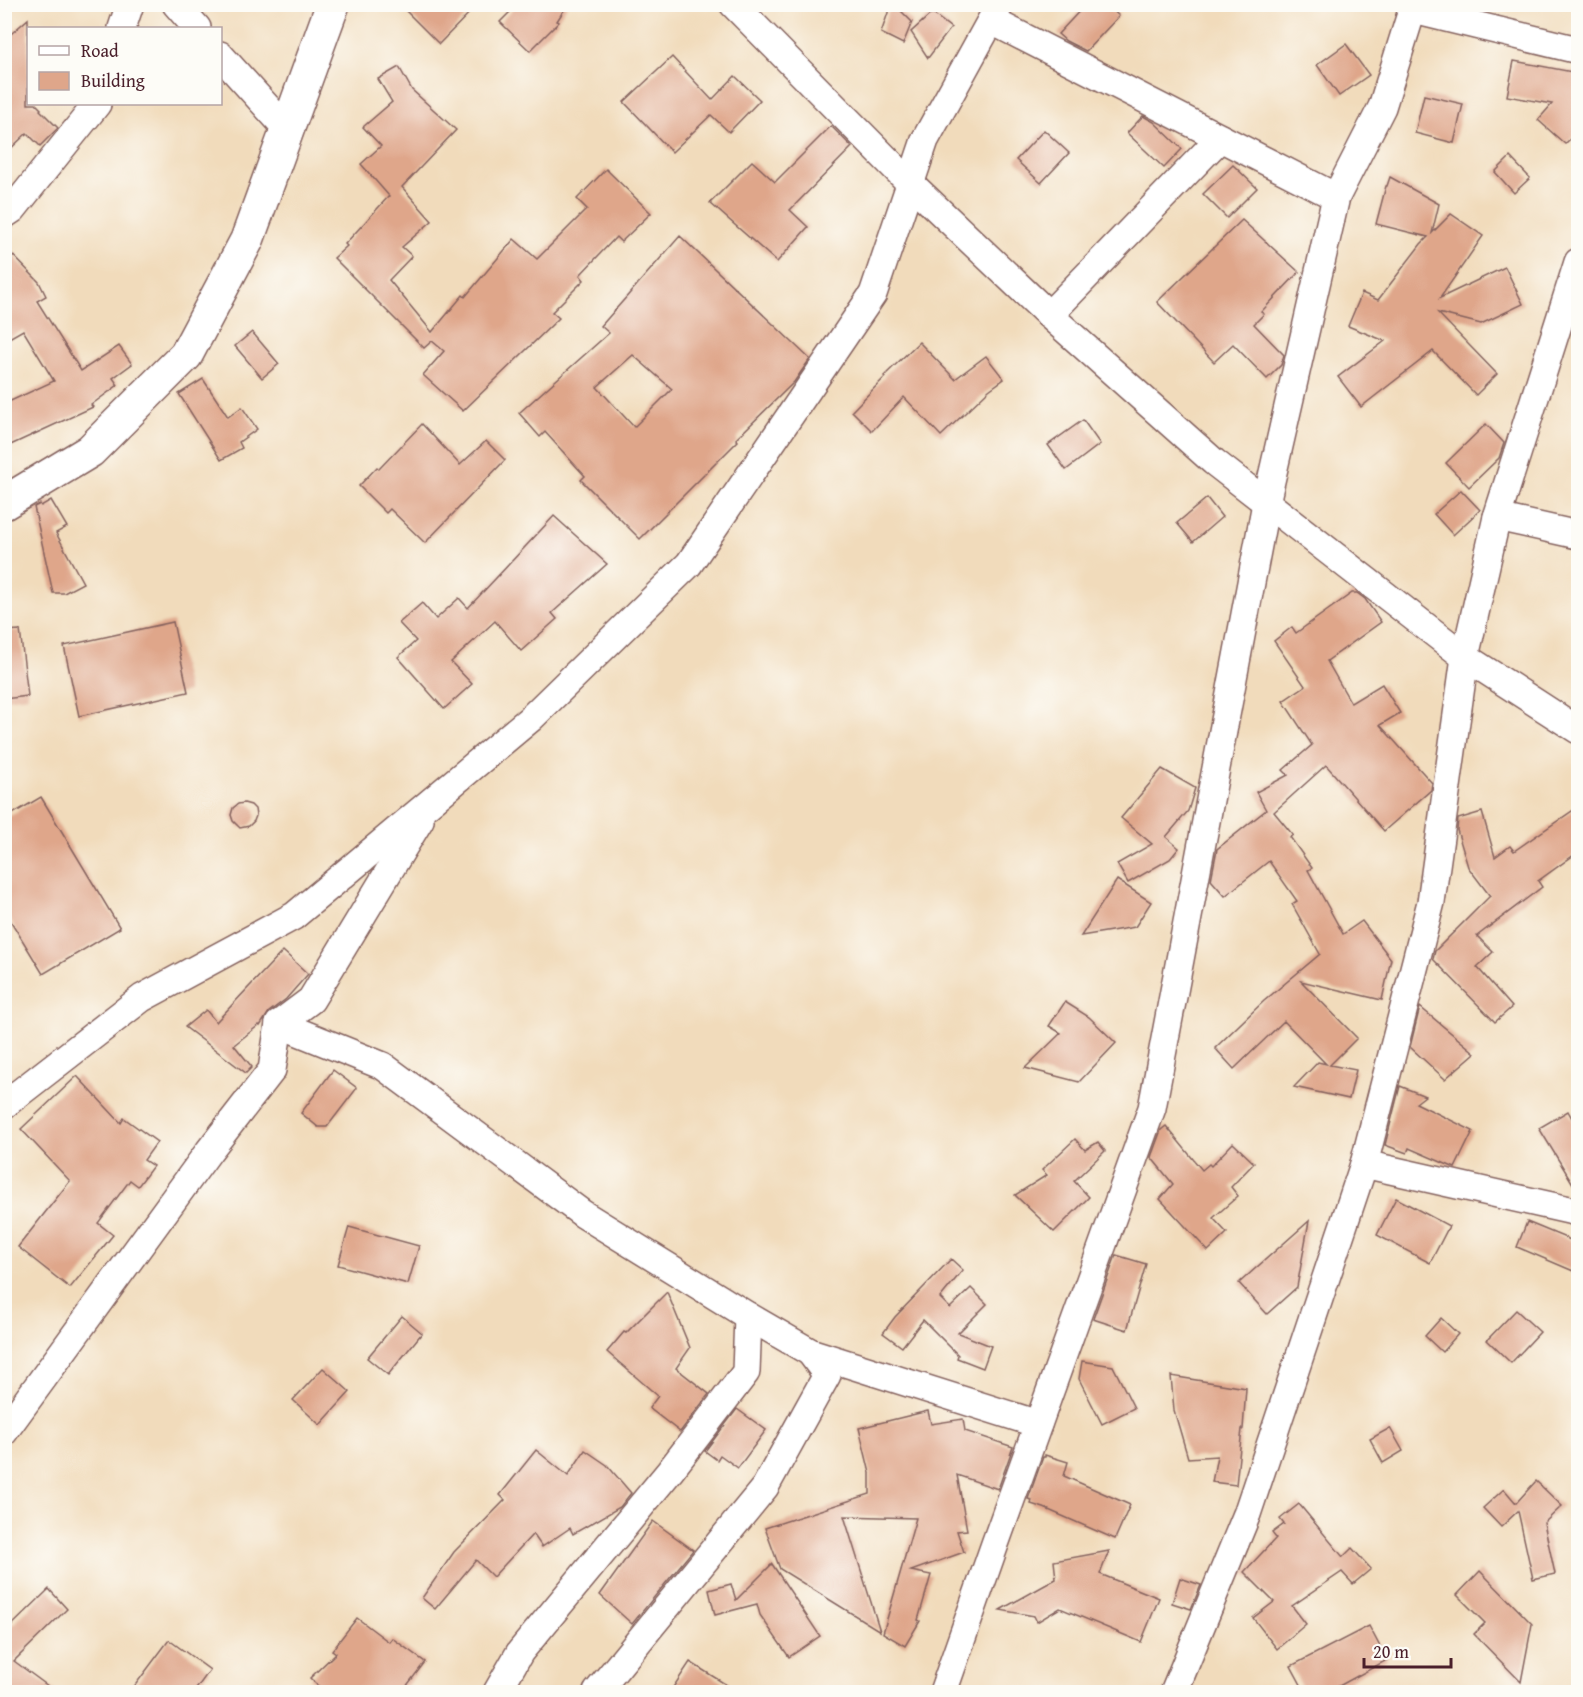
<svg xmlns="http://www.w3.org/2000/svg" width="1583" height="1697" font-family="'Gentium Book Plus',serif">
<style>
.building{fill:#dfa68a;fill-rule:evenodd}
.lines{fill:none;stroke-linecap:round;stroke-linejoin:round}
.minor-casing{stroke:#84615d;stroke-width:30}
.tertiary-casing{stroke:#84615d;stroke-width:36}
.minor{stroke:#fff;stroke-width:27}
.tertiary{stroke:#fff;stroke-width:33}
</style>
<rect width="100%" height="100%" fill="#fdfcf7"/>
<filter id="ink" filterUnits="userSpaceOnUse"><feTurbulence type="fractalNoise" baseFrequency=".0167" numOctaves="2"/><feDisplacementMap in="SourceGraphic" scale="12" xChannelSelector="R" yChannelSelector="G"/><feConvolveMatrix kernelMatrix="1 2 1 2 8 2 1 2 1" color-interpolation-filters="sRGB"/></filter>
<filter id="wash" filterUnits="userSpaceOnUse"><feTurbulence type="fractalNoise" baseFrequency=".008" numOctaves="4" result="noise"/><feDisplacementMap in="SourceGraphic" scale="24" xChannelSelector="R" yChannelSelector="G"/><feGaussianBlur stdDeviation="1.35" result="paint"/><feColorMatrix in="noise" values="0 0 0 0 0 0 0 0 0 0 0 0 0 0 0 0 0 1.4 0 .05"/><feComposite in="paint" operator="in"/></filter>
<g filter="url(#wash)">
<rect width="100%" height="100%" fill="#f1dbbb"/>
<g id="blocks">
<g class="building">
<polygon points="399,4 478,4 439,44"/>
<polygon points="518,4 568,4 557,21 559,22 530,51 500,22"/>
<polygon points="891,4 894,4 912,22 903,44 881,33"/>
<polygon points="1086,4 1106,4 1119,16 1086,51 1066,41 1058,34"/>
<polygon points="932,13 951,28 928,58 911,32"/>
<polygon points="28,19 28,104 36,104 41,109 40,110 58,128 40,146 27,133 4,155 4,40"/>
<polygon points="1346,44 1369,75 1339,96 1317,65"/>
<polygon points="672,57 712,100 735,76 760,100 729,132 711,115 672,152 624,102"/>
<polygon points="1514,61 1578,73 1578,131 1565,144 1538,120 1552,104 1507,96"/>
<polygon points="399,67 412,90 456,130 402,187 432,221 402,247 412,256 389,280 432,332 463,295 465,297 514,239 537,259 587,209 577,199 606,169 651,213 621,242 616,237 580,275 584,280 552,312 559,318 463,411 423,375 444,351 432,341 424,348 334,258 347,246 345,244 389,196 361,164 381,146 363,127 392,102 378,79"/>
<polygon points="1424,95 1463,104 1454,143 1415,133"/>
<polygon points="1143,116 1154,122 1182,149 1164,168 1127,133"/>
<polygon points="831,126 852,147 790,210 808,227 777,262 710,203 752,161 775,182"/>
<polygon points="1044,130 1069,153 1041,183 1016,160"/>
<polygon points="1510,157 1530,178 1514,193 1495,172"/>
<polygon points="1233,165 1257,188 1227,218 1203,194"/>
<polygon points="1390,177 1439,204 1432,233 1451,214 1483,236 1440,298 1505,267 1523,304 1481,324 1438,313 1497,374 1476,395 1433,351 1361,407 1338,377 1385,341 1348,326 1362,293 1378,300 1421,244 1428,237 1376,224 1386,186 1387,186"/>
<polygon points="1242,220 1299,272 1261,312 1264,314 1254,324 1284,355 1281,365 1267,379 1233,344 1214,362 1157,302"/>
<path d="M680,236L810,359L794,382L736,439L738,441L640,539L581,480L585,476L545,432L540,437L519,413L609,333L601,326ZM633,355L672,389L634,427L597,387Z"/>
<polygon points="4,246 39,282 46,296 37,301 81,371 119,346 132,364 113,378 118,385 91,405 93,407 4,448 4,404 54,381 23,330 4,341"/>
<polygon points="252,332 279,364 262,378 235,346"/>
<polygon points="919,342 955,379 986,356 1004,379 989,390 941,436 904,397 872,431 852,411 885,377 884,376"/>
<polygon points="203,379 228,417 242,407 257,429 239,442 242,448 221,460 179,394"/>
<polygon points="1083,420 1100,444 1066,470 1048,445"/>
<polygon points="422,424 460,465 486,441 505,460 425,543 390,509 386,513 359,486 377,467 379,469"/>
<polygon points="1486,424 1504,443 1499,458 1469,487 1446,463"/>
<polygon points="1461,490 1480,510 1453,535 1434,514"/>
<polygon points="1207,498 1222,517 1193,542 1177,523"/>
<polygon points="51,500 67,527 56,533 83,583 64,593 53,593 34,507 40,504 41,506"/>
<polygon points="554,516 607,564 552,613 557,619 521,651 495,621 451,662 472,684 444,709 398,657 416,641 399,623 422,603 436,619 459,598 468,608"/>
<polygon points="1352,593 1357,593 1365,599 1381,622 1327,661 1351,703 1382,684 1400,713 1380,725 1432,783 1431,790 1384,831 1326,765 1274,812 1293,835 1290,837 1312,868 1308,870 1343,934 1362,921 1391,959 1382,1000 1301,981 1357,1038 1330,1065 1356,1070 1349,1099 1294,1087 1318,1062 1326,1064 1284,1021 1234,1069 1215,1048 1264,1001 1320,954 1292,904 1297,901 1269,861 1225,896 1211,880 1217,849 1266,810 1256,792 1288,775 1283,770 1312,745 1283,701 1305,686 1274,641 1292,627 1296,633"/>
<polygon points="173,622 188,692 79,716 64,646"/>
<polygon points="20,630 28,696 4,699 4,631"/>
<polygon points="1162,769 1195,788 1188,811 1166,837 1179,848 1170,859 1128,883 1117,864 1152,844 1121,818"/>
<polygon points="41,797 120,928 43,974 4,910 4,819"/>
<polygon points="244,803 251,805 255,809 256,816 254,821 249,826 240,828 233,821 231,815 233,808 238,804"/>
<polygon points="1578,807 1578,852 1538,881 1542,887 1477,936 1493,952 1477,967 1512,1007 1495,1022 1433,959 1435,951 1490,896 1468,867 1457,830 1458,819 1482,812 1495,857 1510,846 1514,851"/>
<polygon points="1117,880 1151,902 1135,927 1081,936"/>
<polygon points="283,951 308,974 286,999 269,1012 260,1026 259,1025 234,1045 252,1067 246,1073 185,1027 206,1010 216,1022"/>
<polygon points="1065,1002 1089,1017 1116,1043 1079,1082 1025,1068 1061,1033 1049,1026"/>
<polygon points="1420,1007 1475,1053 1445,1079 1410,1047"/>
<polygon points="333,1070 357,1088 327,1127 318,1127 301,1113"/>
<polygon points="77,1076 121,1123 124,1118 157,1142 144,1160 153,1166 138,1186 130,1180 98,1223 113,1235 70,1288 18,1247 70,1181 21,1129"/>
<polygon points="1400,1086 1425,1096 1416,1103 1473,1131 1455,1168 1409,1148 1407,1153 1385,1145"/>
<polygon points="1568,1111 1578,1129 1578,1192 1539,1128"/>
<polygon points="1166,1126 1202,1170 1209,1164 1211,1166 1233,1143 1254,1163 1231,1187 1238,1196 1213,1218 1227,1233 1208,1251 1160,1199 1173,1184 1151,1157 1161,1130"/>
<polygon points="1075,1139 1085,1150 1098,1142 1105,1151 1074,1181 1089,1197 1054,1232 1015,1195 1047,1175 1042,1170"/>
<polygon points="1396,1198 1449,1226 1430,1263 1377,1235"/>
<polygon points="1309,1221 1297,1287 1267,1314 1239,1283"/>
<polygon points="1527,1222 1578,1243 1578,1273 1517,1247"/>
<polygon points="349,1227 419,1246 408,1284 338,1265"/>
<polygon points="1116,1255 1146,1264 1127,1330 1093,1319"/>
<polygon points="951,1259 963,1270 940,1298 950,1308 971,1288 987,1304 958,1333 991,1346 983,1368 957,1358 958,1355 923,1320 902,1347 883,1333 895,1317"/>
<polygon points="667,1292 690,1348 676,1368 709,1394 680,1432 649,1408 658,1396 607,1352 624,1332 626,1333"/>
<polygon points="1516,1310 1540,1332 1511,1363 1487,1340"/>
<polygon points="402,1316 422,1333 388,1375 367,1358"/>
<polygon points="1441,1318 1458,1334 1442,1352 1425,1336"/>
<polygon points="1082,1361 1113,1366 1134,1408 1102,1424 1079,1379"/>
<polygon points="323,1368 350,1392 320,1425 293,1400"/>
<polygon points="1171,1376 1246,1388 1243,1429 1242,1429 1236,1485 1212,1482 1217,1456 1188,1458 1174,1410"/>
<polygon points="737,1409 766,1430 738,1468 720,1455 717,1460 705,1451"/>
<polygon points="928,1411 931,1424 963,1419 965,1431 1013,1447 998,1489 957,1475 967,1530 957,1531 964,1552 911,1571 931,1575 918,1620 920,1621 905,1646 883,1633 916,1518 844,1516 880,1631 780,1569 765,1528 870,1494 870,1473 859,1428"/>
<polygon points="1390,1428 1403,1451 1383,1463 1370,1439"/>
<polygon points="536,1450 568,1476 585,1450 607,1465 631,1493 620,1507 573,1534 570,1528 542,1547 533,1534 493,1577 476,1560 435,1609 422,1598 454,1552 505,1500 500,1495"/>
<polygon points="1045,1455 1068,1462 1064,1476 1130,1505 1115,1539 1044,1508 1031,1504 1032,1500 1028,1499 1043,1457 1045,1457"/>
<polygon points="1536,1481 1562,1506 1544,1523 1555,1574 1533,1579 1518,1511 1501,1527 1483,1508 1504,1489 1516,1503"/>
<polygon points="1299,1504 1343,1557 1352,1548 1371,1569 1353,1584 1342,1572 1292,1606 1306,1624 1277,1649 1253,1618 1274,1602 1244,1572 1276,1538 1272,1533 1284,1524 1280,1519"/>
<polygon points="653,1521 693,1550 632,1624 600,1595"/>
<polygon points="1109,1551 1100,1574 1159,1598 1141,1642 1060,1608 1037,1622 1034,1616 1000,1610 1056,1579 1054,1561"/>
<polygon points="772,1564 820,1636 789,1657 760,1615 757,1604 715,1615 709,1590 731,1584 736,1600"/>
<polygon points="1480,1571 1532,1624 1521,1682 1474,1634 1485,1623 1457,1595"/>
<polygon points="1180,1578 1201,1585 1191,1609 1172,1603"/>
<polygon points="49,1589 67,1609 14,1661 56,1692 4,1692 4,1633"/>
<polygon points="357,1618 389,1642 392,1638 425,1662 402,1692 324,1692 310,1678 336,1653 332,1650"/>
<polygon points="1369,1626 1387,1660 1328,1692 1305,1692 1291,1666"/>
<polygon points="169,1640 210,1670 194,1692 130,1692"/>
<polygon points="690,1662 738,1692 670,1692"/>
</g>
</g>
</g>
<g filter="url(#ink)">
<use href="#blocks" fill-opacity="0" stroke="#84615d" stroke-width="1.5"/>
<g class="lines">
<g class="minor-casing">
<g id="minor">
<polyline points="176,4 197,28"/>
<polyline points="733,4 910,183 1049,315 1214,462 1465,657 1578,730"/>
<polyline points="1413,10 1578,50"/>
<polyline points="992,21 1336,197"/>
<polyline points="122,28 130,4"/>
<polyline points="220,55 287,129"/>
<polyline points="4,215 13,209 97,104"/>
<polyline points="1049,315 1220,138"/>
<polyline points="1497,517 1578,535"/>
<polyline points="279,1024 383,1066 583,1214 748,1316 810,1352 1038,1424"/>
<polyline points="4,1105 142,998 294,916 530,719 689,564 873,294 925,140 1000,4"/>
<polyline points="1364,1164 1578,1212"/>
<polyline points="4,1432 209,1151 272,1070 279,1024 311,1000 420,820"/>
<polyline points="497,1692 520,1652 670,1471 746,1372 748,1316"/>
<polyline points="597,1692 765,1487 827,1375 810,1352"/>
<polyline points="943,1692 995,1544 1152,1108 1266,503 1336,197 1382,107 1414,4"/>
<polyline points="1174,1692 1247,1514 1364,1164 1431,902 1465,657 1497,517 1578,262"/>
</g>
</g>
<g class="tertiary-casing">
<polyline id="tertiary" points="4,503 90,451 186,355 247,240 333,4"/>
</g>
<use href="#minor" class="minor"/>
<use href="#tertiary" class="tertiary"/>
</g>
</g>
<rect width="1583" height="1697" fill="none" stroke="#fdfcf7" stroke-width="24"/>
<rect x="27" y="27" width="195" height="78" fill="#fdfcf7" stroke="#b5a4a5" stroke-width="1.5"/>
<rect x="39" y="46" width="30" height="9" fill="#ffffff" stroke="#b5a4a5" stroke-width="1.5"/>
<text x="81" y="57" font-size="18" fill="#4a1f2b">Road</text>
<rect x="39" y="72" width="30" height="18" fill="#dfa68a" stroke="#b5a4a5" stroke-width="1.5"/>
<text x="81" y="87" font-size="18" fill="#4a1f2b">Building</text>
<path d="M1364 1658v9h87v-9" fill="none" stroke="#4a1f2b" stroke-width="3"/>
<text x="1373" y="1658" font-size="18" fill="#4a1f2b" stroke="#fdfcf7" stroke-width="4.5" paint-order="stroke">20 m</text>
</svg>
